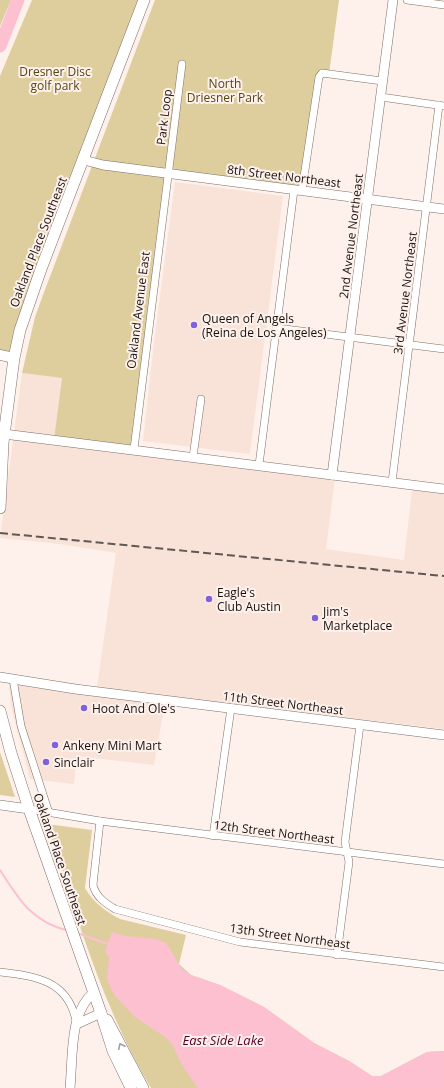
<svg xmlns="http://www.w3.org/2000/svg" width="444" height="1088" font-family="'Open Sans',sans-serif">
<style>
.built{fill:#f9e2d7}
.green{fill:#dece9e}
.water{fill:#fcc0d1}
.lines{fill:none;stroke-linecap:round;stroke-linejoin:round}
.stream{stroke:#fcc0d1;stroke-width:2}
.river{stroke:#fcc0d1;stroke-width:13}
.minor-casing{stroke:#7c6f69;stroke-width:8}
.tertiary-casing{stroke:#7c6f69;stroke-width:10}
.secondary-casing{stroke:#7c6f69;stroke-width:11}
.primary-casing{stroke:#7c6f69;stroke-width:12}
.minor{stroke:#fff;stroke-width:7}
.tertiary{stroke:#fff;stroke-width:9}
.secondary{stroke:#fff;stroke-width:10}
.primary{stroke:#fff;stroke-width:11}
.rail{stroke:#605855;stroke-width:2;stroke-dasharray:8 4;stroke-linecap:butt}
.oneway{stroke:#a2a09f}
.poi-dot{fill:#8061dc;stroke:#fef1eb;stroke-width:1.5}
.labels{text-anchor:middle;dominant-baseline:central;stroke-width:4;stroke-linejoin:round;paint-order:stroke}
.park-label{font-size:12px;fill:#554612;stroke:#fef1eb}
.street-label{font-size:12px;fill:#171210;stroke:#fef1eb}
.poi-label{font-size:12px;fill:#171210;stroke:#fef1eb;text-anchor:start}
.water-label{font-size:13px;font-style:italic;fill:#560029;stroke:#fef1eb}
</style>
<rect width="100%" height="100%" fill="#fef1eb"/>
<g class="built">
<polygon points="175,182 283,196 250,454 143,441 154,342"/>
<polygon points="22,373 62,378 54,439 335,479 326,549 404,560 412,490 444,494 444,729 166,696 154,765 77,756 74,784 30,779 11,706 8,674 97,687 116,553 60,544 0,538"/>
</g>
<g class="green">
<polygon points="0,0 11,0 0,26"/>
<polygon points="32,0 140,0 26,296 10,352 0,351 0,76"/>
<polygon points="155,0 339,0 329,74 322,73 302,190 169,173 134,449 54,439 62,378 22,373 35,317 43,295"/>
<polygon points="0,752 15,797 0,795"/>
<path d="M47,824L92,830L85,888C92,901 106,912 120,919L186,935L179,964L191,975L220,985L264,1007L314,1043L349,1061L372,1076H381L427,1052L444,1051V1088H151C103,1009 75,912 47,824Z"/>
</g>
<polygon class="water" points="112,932 124,936 155,939 166,943 182,969 191,975 220,985 264,1007 314,1043 349,1061 372,1076 381,1076 427,1052 444,1051 444,1088 198,1088 182,1065 172,1044 164,1036 135,1017 115,996 107,980 109,957 105,952"/>
<g class="lines">
<g class="stream">
<path d="M0,870C19,900 32,922 69,931"/>
<polyline points="77,933 108,944"/>
</g>
<polyline class="river" points="0,46 18,0"/>
<g class="minor-casing">
<g id="minor">
<polyline points="407,0 444,5"/>
<polyline points="381,97 444,106"/>
<polyline points="302,190 319,77 322,73 382,81"/>
<polyline points="277,328 444,349"/>
<polyline points="134,449 182,64"/>
<polyline points="193,457 201,399"/>
<polyline points="259,465 294,190"/>
<polyline points="392,482 439,105"/>
<polyline points="13,679 21,726 49,813"/>
<polyline points="29,809 100,821 444,864"/>
<path d="M100,821L93,885C96,897 105,903 115,909L240,942L444,967"/>
<polyline points="213,836 231,708"/>
<polyline points="337,955 349,862 345,842 360,725"/>
<path d="M0,972C35,976 68,980 76,1021"/>
</g>
</g>
<g class="tertiary-casing">
<g id="tertiary">
<polyline points="84,160 103,165 444,209"/>
<polyline points="4,434 444,489"/>
<polyline points="332,475 393,0"/>
<polyline points="0,677 75,689 444,735"/>
<polyline points="0,805 29,809"/>
<polyline points="77,1024 101,1013"/>
<path d="M70,1088C73,1058 69,1014 93,993"/>
</g>
</g>
<g class="secondary-casing">
<polyline id="secondary" points="0,355 14,358"/>
</g>
<g class="primary-casing">
<g id="primary">
<polyline points="0,508 3,443 14,358 20,330 41,269 144,0"/>
<polyline points="0,711 11,753 29,809 101,1013 113,1051 131,1088"/>
<polyline points="107,1020 143,1088"/>
</g>
</g>
<use href="#minor" class="minor"/>
<use href="#tertiary" class="tertiary"/>
<use href="#secondary" class="secondary"/>
<use href="#primary" class="primary"/>
<polyline class="rail" points="0,533 444,576"/>
</g>
<defs><path id="oneway-chevron" d="M-2-3.5L2.5 0L-2 3.5" fill="none" stroke-width="1.6" stroke-linecap="round" stroke-linejoin="round"/></defs>
<use class="oneway" href="#oneway-chevron" transform="translate(121 1046) rotate(-116)"/>
<g class="poi-dot">
<circle cx="194" cy="325" r="4"/>
<circle cx="209" cy="599" r="4"/>
<circle cx="315" cy="618" r="4"/>
<circle cx="84" cy="708" r="4"/>
<circle cx="55" cy="745" r="4"/>
<circle cx="46" cy="762" r="4"/>
</g>
<g class="labels">
<g class="park-label">
<text x="55" y="71">Dresner Disc<tspan x="55" dy="14">golf park</tspan></text>
<text x="225" y="83">North<tspan x="225" dy="14">Driesner Park</tspan></text>
</g>
<g class="street-label">
<text transform="translate(164 117) rotate(-83)">Park Loop</text>
<text transform="translate(284 176) rotate(7)">8th Street Northeast</text>
<text transform="translate(351 236) rotate(-83)">2nd Avenue Northeast</text>
<text transform="translate(38 242) rotate(-69)">Oakland Place Southeast</text>
<text transform="translate(405 293) rotate(-83)">3rd Avenue Northeast</text>
<text transform="translate(138 310) rotate(-83)">Oakland Avenue East</text>
<text transform="translate(283 703) rotate(7)">11th Street Northeast</text>
<text transform="translate(274 832) rotate(7)">12th Street Northeast</text>
<text transform="translate(60 859) rotate(71)">Oakland Place Southeast</text>
<text transform="translate(290 936) rotate(8)">13th Street Northeast</text>
</g>
<g class="poi-label">
<text x="202" y="318">Queen of Angels<tspan x="202" dy="14">(Reina de Los Angeles)</tspan></text>
<text x="217" y="592">Eagle's<tspan x="217" dy="14">Club Austin</tspan></text>
<text x="323" y="611">Jim's<tspan x="323" dy="14">Marketplace</tspan></text>
<text x="92" y="708">Hoot And Ole's</text>
<text x="63" y="745">Ankeny Mini Mart</text>
<text x="54" y="762">Sinclair</text>
</g>
<g class="water-label">
<text x="223" y="1040">East Side Lake</text>
</g>
</g>
</svg>
